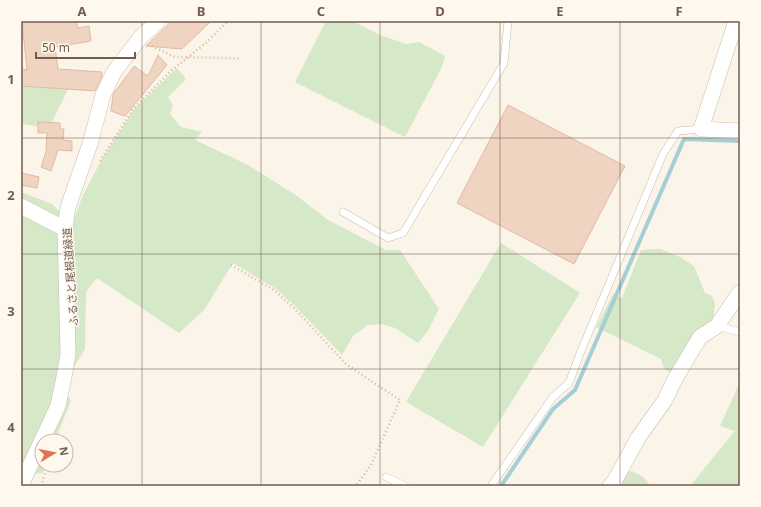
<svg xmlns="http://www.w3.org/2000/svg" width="761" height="507" font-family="'Noto Sans','Noto Sans JP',sans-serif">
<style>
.green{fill:#d5e8c8}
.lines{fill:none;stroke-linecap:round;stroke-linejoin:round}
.stream{stroke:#a5ced5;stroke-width:4}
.building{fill:#efd4c2;stroke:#e0baa3}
.service-casing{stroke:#cdbcaf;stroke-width:8}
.minor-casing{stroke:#cdbcaf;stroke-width:16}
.path{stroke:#d4b7a5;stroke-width:2.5;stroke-dasharray:1 3;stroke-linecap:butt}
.service{stroke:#fff;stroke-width:7}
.minor{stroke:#fff;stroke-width:15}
.grid{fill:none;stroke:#745b4e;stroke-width:1;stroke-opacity:0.55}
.labels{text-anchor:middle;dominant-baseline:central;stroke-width:3;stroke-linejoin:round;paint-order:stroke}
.street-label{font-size:11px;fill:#745b4e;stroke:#fef8ef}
.neatline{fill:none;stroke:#745b4e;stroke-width:1.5}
.grid-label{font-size:13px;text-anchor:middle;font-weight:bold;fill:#745b4e}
</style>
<rect width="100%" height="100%" fill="#fbf4e9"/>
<g class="green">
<polygon points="326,21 352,21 380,35 406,44 419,42 445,56 442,67 405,137 295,82"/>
<polygon points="32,68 68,89 49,128 21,124 21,69"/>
<polygon points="177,68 186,79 168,97 173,106 170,114 181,127 202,132 195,140 248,165 297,196 328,220 386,250 400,250 439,309 428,331 418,343 395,328 382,324 368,325 353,336 342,355 296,307 276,289 233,263 204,310 179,333 97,278 86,292 85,349 71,372 66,392 71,401 55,441 42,441 42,465 46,465 43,473 21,475 21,192 52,204 72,224 83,195 101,161 134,109"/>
<polygon points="501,243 580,293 483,447 406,402"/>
<path d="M660,249L680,257L694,266L705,293L712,296L715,304L713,322L674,373C665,370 663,369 661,359L596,327L613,294L622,298L641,250Z"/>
<polygon points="740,382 740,486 690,486 735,431 720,426"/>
<polygon points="631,471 642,476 651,486 603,486 611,478"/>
</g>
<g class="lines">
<polyline class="stream" points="501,486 553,409 575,390 684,139 740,141"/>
</g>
<g class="building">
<polygon points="22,21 76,21 78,28 89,26 91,41 55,47 58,69 102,72 102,76 95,91 21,86 21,70 27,70"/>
<polygon points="172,21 211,21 182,49 146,46"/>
<polygon points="158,55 167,65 125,116 111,111 113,95 114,93 134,66 148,76"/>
<polygon points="508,105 625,166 574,264 457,203"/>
<polygon points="38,122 60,123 60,129 64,129 63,140 72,141 72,151 58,150 51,171 41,167 46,152 47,133 38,133"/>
<polygon points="21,173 39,177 37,188 21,185"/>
</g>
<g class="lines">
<g class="service-casing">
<g id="service">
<polyline points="343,212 388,238 403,233 504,63 508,21"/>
<polyline points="717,326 740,332"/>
<polyline points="386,477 405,486"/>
<polyline points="491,486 553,397 569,383 579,356 663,154 678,131 701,129"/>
</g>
</g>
<g class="minor-casing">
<g id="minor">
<polyline points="736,21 701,129 740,131"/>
<polyline points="21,206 65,229"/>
<polyline points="21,485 58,406 64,377 68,354 65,229 68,207 90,144 103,95 114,72 140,38 158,21"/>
<polyline points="610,486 615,480 638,438 665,400 675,379 700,337 717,326 740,292"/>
</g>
</g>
<g class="path">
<polyline points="152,46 175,57 229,58 241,59"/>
<polyline points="100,161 133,109 172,70 207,42 228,21"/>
<polyline points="231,265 274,290 295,309 346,364 400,400 371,465 356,486"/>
<polyline points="41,486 48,465"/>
</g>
<use href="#service" class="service"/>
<use href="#minor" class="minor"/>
</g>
<path class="grid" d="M142,21V486M261,21V486M380,21V486M500,21V486M620,21V486M21,138H740M21,254H740M21,369H740"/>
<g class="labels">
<g class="street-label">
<text transform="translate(70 277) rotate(-94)">ふるさと尾根道緑道</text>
</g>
</g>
<rect width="761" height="507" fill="none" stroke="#fef8ef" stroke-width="44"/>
<g transform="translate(54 453) rotate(80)"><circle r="19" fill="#fef8ef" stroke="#c7b9af"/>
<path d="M0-3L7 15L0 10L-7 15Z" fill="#dc7456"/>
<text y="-6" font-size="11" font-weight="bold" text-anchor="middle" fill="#745b4e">N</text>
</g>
<path d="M36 52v6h99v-6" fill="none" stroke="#745b4e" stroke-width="2"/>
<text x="42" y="52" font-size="12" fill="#745b4e" stroke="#fef8ef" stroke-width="3" paint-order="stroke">50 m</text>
<rect x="22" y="22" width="717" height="463" class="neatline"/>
<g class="grid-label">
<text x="82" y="16">A</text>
<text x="201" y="16">B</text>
<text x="321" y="16">C</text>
<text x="440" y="16">D</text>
<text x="560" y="16">E</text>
<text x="679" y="16">F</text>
<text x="11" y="84">1</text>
<text x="11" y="200">2</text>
<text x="11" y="316">3</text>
<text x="11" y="432">4</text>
</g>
</svg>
